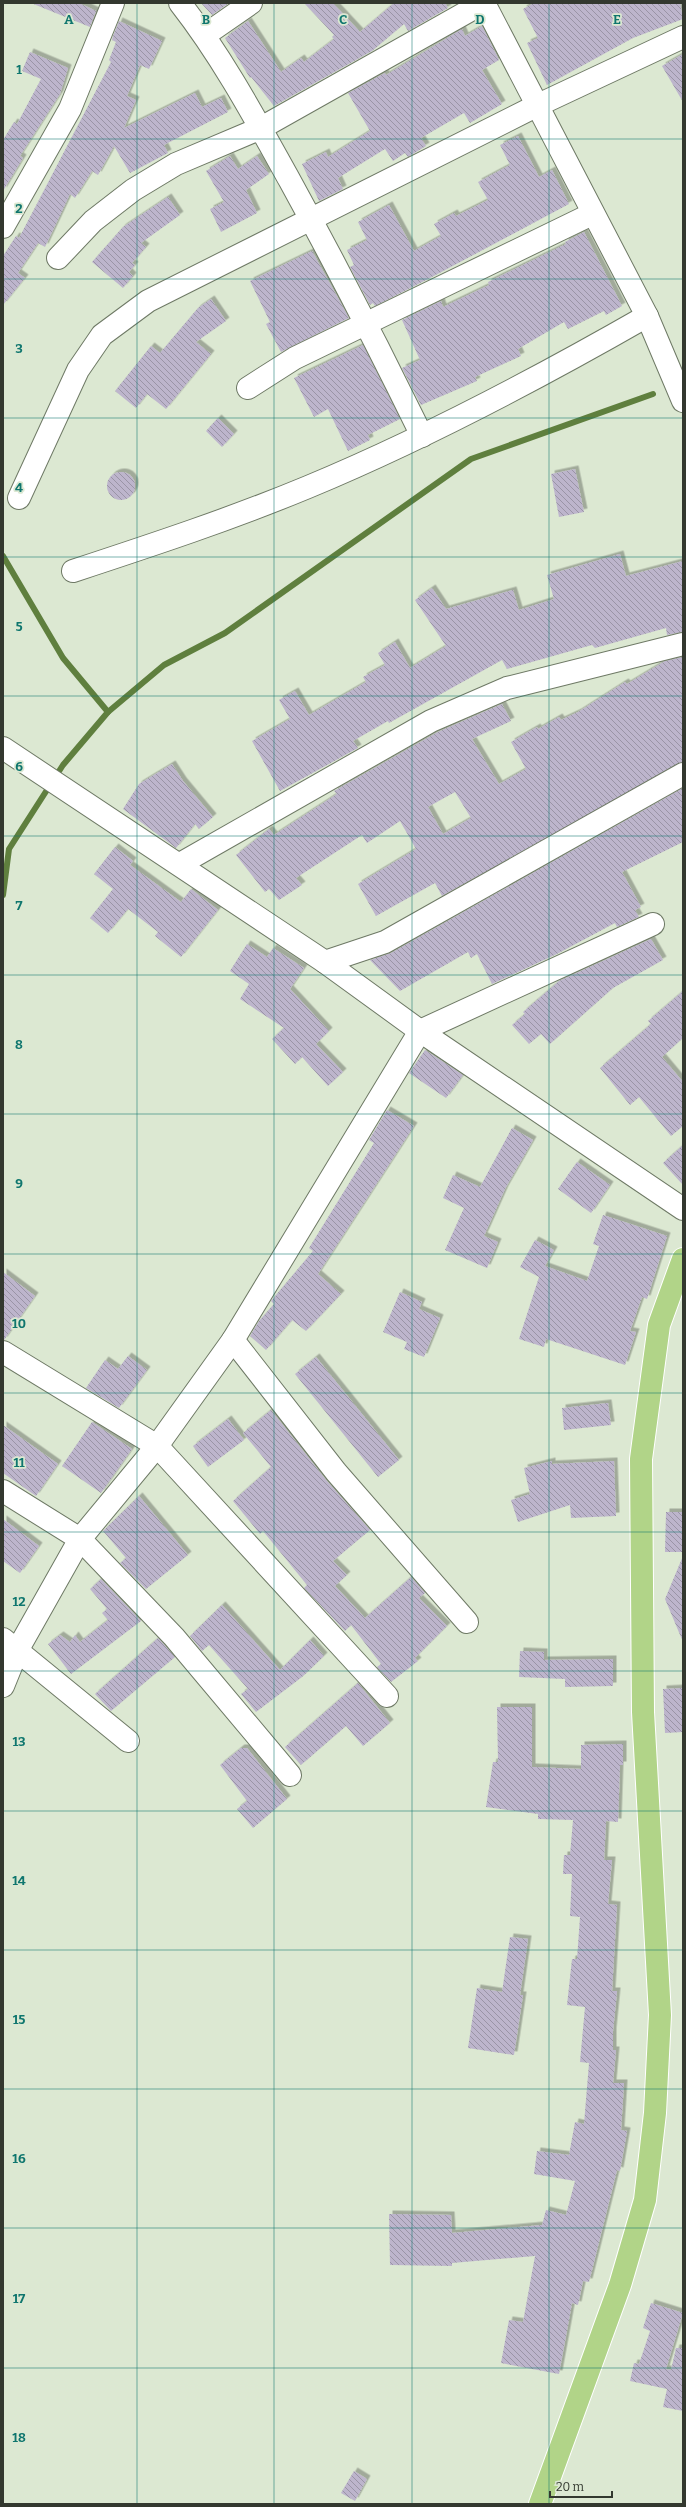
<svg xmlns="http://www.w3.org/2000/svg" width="686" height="2507" font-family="Bitter,serif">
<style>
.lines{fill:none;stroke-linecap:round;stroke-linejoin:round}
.stream{stroke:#5f7f3e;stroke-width:6}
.building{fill:url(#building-back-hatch);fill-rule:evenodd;filter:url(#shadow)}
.minor-casing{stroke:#6e7965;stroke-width:24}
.major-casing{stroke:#fff;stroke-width:24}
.minor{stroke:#fff;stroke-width:22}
.major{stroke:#b1d488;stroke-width:22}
.grid{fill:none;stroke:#0f766e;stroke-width:1;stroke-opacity:0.55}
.grid-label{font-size:13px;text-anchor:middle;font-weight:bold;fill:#0f766e;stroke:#dce8d2;stroke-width:3.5;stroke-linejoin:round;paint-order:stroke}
</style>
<defs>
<pattern id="building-back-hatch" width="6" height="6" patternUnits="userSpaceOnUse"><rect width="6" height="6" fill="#bdb5cc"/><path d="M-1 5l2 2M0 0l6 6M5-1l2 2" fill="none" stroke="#9a94a6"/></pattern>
<filter id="shadow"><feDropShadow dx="3.5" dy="-3.5" stdDeviation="0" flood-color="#0004"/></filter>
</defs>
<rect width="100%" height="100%" fill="#dce8d2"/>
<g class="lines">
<g class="stream">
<polyline points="3,556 63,658 108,712"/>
<polyline points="3,895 9,849 63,765 108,712 164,665 225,633 471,459 653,394"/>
</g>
</g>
<g class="building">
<polygon points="31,3 79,3 96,11 90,27"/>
<polygon points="201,3 229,3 212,15"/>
<polygon points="304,3 333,3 360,32 394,3 445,3 448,8 408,31 404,24 372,51 274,106 251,77 250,78 225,38 248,21 281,72 301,58 304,62 334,39 332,37 334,35"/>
<polygon points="534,3 680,3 683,19 633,38 547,85 527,43 538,38 523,9"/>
<polygon points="119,21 162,41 149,69 140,65 127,96 136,100 124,128 195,93 202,107 221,98 228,112 164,145 168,153 130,173 114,146 98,175 92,171 75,198 70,194 45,247 38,243 18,273 25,278 3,305 3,256 16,236 19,238 111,62 109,60 116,42 112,40 113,36"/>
<polygon points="482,26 499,60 482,70 502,104 470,123 464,113 421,138 426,146 408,157 405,153 393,161 385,149 338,178 343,189 319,201 302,164 326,152 328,157 370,131 348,93 385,73 386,75 462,29 465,36"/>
<polygon points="30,52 68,68 60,94 20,156 23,158 3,191 3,140 14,122 17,124 41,79 22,71"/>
<polygon points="683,54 683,102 662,66"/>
<polygon points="518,136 539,177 552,170 569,204 432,277 375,306 373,303 370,305 350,267 354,265 347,250 367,240 358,222 389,205 414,251 441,236 434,224 454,213 456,216 488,200 478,182 510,165 500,145"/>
<polygon points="230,156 238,169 257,156 269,174 246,190 257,213 221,232 210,209 224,202 206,171"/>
<polygon points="168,197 180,215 141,243 146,247 132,263 135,265 129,272 133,276 123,288 92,262 123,227"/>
<polygon points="584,232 622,306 606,315 604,311 568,329 564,322 518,349 521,356 475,377 477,381 421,405 402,368 420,360 402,320 441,301 443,307 489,285 488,282 566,244 565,242"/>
<polygon points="312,251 349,318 281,352 266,324 270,322 250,281"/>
<polygon points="211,299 226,321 196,342 211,354 166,409 147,394 136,408 115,391 151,346 160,353 198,308"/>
<polygon points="363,345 400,419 368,435 370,440 348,451 328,409 314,417 294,378"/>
<polygon points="218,418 234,434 222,447 206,431"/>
<polygon points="575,469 584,512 559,517 551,474"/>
<circle cx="121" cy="486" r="14"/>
<polygon points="620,554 626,576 683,561 683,632 667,635 666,628 595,648 592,645 507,669 502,660 389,723 388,721 353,741 358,748 280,791 252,741 290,719 279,700 295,691 309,715 366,682 363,677 385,665 378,653 395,642 410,668 446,646 415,600 432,588 446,609 513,590 519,610 554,599 547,575"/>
<path d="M683,657V762L442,896L435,883L376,916L358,884L416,849L400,821L367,843L362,835L296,878L302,885L279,900L269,889L265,892L236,855L269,829L274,835L337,794L334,791L438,732L502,704L511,721L472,739L499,784L526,769L511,742L537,727L538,729L559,717L561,720L578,712L625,682L627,684L665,661ZM455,792L471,818L443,834L428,807Z"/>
<polygon points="172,764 183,781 213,817 199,829 195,824 176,848 123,809 139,784"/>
<polygon points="683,788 683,842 622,872 641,907 635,910 639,917 617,927 615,923 557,954 492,984 477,954 471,958 468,952 400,991 370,960 391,953"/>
<polygon points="115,847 133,861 130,865 181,902 191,889 218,910 181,957 155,936 158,932 128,909 108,933 90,918 113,889 94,874"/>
<polygon points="651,939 663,960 613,988 550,1044 541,1034 529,1044 512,1025 525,1014 523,1012 559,981"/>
<polygon points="247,944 267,957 273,948 304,968 290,989 329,1031 316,1044 343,1072 328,1086 302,1057 295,1064 272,1039 284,1028 240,999 249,984 230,971"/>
<polygon points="683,991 683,1038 662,1057 683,1082 683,1126 671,1136 639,1097 630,1105 600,1068 651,1024 648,1021"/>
<polygon points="425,1050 463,1075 446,1098 409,1073"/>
<polygon points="387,1110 414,1126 318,1274 341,1294 306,1331 292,1320 266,1350 250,1336 259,1321 274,1304 271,1301 313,1251 309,1248 374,1143 369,1140"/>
<polygon points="512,1128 533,1140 505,1189 484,1236 498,1242 487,1268 445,1250 464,1208 443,1198 453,1175 480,1187"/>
<polygon points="683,1145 683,1185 663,1163"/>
<polygon points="577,1162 610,1185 591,1213 558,1189"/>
<polygon points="603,1215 667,1236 647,1299 642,1297 630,1331 636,1332 625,1365 546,1339 544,1347 519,1339 539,1277 520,1267 535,1240 554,1250 545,1266 587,1281 599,1246 593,1244"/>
<polygon points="3,1272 35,1296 4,1340 3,1340"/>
<polygon points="400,1292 422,1302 419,1309 440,1318 424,1357 404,1349 407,1342 383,1332"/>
<polygon points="128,1356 147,1370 119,1408 86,1388 105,1360 118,1369"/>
<polygon points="316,1357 399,1460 378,1477 295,1374"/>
<polygon points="608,1403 611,1425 564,1430 562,1408"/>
<polygon points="271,1410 326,1480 370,1530 333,1561 347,1575 335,1586 365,1618 411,1577 425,1593 419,1598 447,1626 415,1658 418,1661 391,1682 377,1667 381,1664 351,1625 345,1631 304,1588 307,1585 263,1531 260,1534 233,1501 271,1467 243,1433"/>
<polygon points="228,1419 244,1440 208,1467 193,1446"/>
<polygon points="92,1422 132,1449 101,1493 62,1466"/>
<polygon points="3,1425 58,1464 36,1496 3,1473"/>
<polygon points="552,1461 552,1464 614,1461 616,1516 571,1518 570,1505 518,1522 511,1500 530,1494 524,1468"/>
<polygon points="139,1496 188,1555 146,1589 120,1563 126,1558 103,1531"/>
<polygon points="666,1512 683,1512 683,1552 665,1552"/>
<polygon points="3,1519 39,1546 20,1573 3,1561"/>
<polygon points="683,1556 683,1642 665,1599"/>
<polygon points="101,1579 141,1621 71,1674 48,1644 60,1635 70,1642 75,1635 80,1642 108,1620 102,1613 107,1609 90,1589"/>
<polygon points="222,1605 280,1670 310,1640 324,1656 302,1677 256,1712 241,1694 248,1689 209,1645 202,1651 190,1636"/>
<polygon points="158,1638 175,1657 111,1711 95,1694"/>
<polygon points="520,1651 544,1652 544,1660 613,1659 613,1686 565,1687 565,1679 519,1677"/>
<polygon points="358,1683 390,1723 363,1746 346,1726 301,1765 285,1747"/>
<polygon points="683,1688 683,1732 665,1733 663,1689"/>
<polygon points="497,1707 532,1707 532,1767 581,1769 581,1745 623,1744 623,1765 620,1765 618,1822 606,1821 604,1860 612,1860 608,1904 617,1905 612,1991 617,1991 613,2031 613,2050 616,2050 613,2083 624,2083 621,2130 627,2131 620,2171 617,2170 589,2282 583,2281 578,2305 572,2303 559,2374 501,2363 509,2320 523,2322 535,2256 452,2263 452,2266 390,2265 389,2214 451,2215 452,2233 542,2225 546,2210 566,2215 575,2181 534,2174 537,2151 569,2155 575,2122 584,2124 589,2063 580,2062 585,2007 567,2005 572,1959 577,1959 580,1917 570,1916 572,1874 563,1874 564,1855 570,1855 573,1820 538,1819 538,1814 486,1807 493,1762 498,1762"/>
<polygon points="241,1748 247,1748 287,1799 253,1828 237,1809 247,1801 220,1765"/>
<polygon points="510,1937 528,1939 520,1995 523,1995 514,2055 468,2048 477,1988 502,1992"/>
<polygon points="651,2303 683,2313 666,2369 671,2370 676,2348 683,2348 683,2411 663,2407 667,2389 630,2381 634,2363 639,2364 650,2331 643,2328"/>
<polygon points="354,2471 367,2479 355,2501 341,2493"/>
</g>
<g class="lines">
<g class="minor-casing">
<g id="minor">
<path d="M180,3C223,58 256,120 290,181C336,265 380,350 422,436"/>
<polyline points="484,3 647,316 683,401"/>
<polyline points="205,35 251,3"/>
<polyline points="3,227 70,109 113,3"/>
<polyline points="58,258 93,221 133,190 176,164 261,128 483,3"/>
<polyline points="248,388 295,358 592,214"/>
<polyline points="19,498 78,370 102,335 148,301 536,106 683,37"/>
<path d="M73,571C152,545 231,519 308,487C426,438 537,379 647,316"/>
<polyline points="3,748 325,962 420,1031 683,1209"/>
<polyline points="180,864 431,721 507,688 683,644"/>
<polyline points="325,962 385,942 683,774"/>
<polyline points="233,1340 336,1472 467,1622"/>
<polyline points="3,1352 157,1446 387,1696"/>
<polyline points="3,1491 80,1539 174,1637 290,1775"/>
<polyline points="3,1639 128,1741"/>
<polyline points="3,1686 18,1649 80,1539 157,1446 233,1340 420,1031 653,924"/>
</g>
</g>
<g class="major-casing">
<polyline id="major" points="540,2504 620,2285 645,2200 655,2113 660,2015 643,1712 641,1459 659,1325 683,1259"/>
</g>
<use href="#minor" class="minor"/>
<use href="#major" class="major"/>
</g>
<path class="grid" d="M137,3V2504M274,3V2504M412,3V2504M549,3V2504M3,139H683M3,279H683M3,418H683M3,557H683M3,696H683M3,836H683M3,975H683M3,1114H683M3,1254H683M3,1393H683M3,1532H683M3,1671H683M3,1811H683M3,1950H683M3,2089H683M3,2228H683M3,2368H683"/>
<g class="grid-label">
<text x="69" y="24">A</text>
<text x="206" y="24">B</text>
<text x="343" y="24">C</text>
<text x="480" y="24">D</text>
<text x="617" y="24">E</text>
<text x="19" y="74">1</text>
<text x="19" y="213">2</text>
<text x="19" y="353">3</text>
<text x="19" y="492">4</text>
<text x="19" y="631">5</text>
<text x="19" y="771">6</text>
<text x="19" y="910">7</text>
<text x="19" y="1049">8</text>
<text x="19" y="1188">9</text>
<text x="19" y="1328">10</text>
<text x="19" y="1467">11</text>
<text x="19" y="1606">12</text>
<text x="19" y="1746">13</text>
<text x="19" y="1885">14</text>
<text x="19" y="2024">15</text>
<text x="19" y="2163">16</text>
<text x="19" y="2303">17</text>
<text x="19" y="2442">18</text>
</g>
<rect width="686" height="2507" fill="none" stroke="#33382f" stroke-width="8"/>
<path d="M550 2491v6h62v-6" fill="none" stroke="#33382f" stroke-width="2"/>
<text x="556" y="2491" font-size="12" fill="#33382f" stroke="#dce8d2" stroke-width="3" paint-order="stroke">20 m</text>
</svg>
